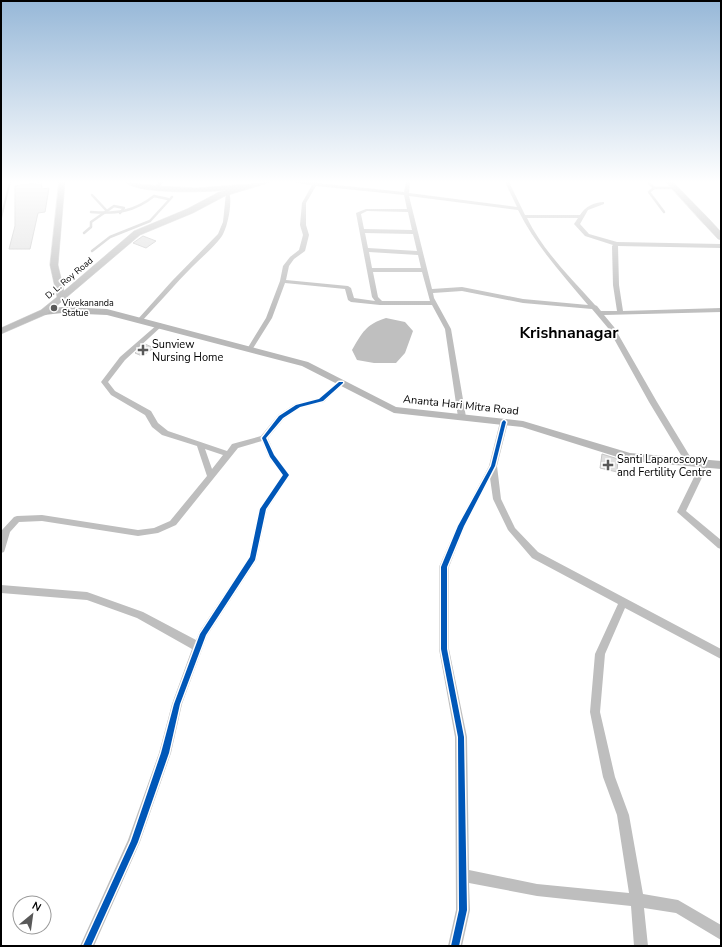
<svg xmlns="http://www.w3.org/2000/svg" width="722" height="947" font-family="'Nunito Sans',sans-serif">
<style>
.water{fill:#bfbfbf}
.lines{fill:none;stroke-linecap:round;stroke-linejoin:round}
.stream{stroke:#bfbfbf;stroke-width:2}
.building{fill:#dfdfdf;stroke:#c7c7c7}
.primary-casing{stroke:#dbdbdb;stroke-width:1}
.trunk-casing{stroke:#dbdbdb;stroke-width:1}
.service{stroke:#bebebe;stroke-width:2.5}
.minor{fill:#bebebe;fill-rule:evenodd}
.secondary{fill:#b8b8b8;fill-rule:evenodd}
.primary{fill:#bebebe;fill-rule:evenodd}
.trunk{fill:#bebebe;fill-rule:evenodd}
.cycleway-casing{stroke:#fff;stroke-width:3}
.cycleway{fill:#0057b8;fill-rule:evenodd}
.poi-dot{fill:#595959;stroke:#fff;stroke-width:1.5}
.labels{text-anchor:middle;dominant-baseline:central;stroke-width:3.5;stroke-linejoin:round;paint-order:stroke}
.far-street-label{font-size:9px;fill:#000;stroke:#fff}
.far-poi-label{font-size:9px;fill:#000;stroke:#fff;text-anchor:start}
.poi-label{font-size:11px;fill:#000;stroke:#fff;text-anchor:start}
.street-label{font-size:11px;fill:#000;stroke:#fff}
.far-town-label{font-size:16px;font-weight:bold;fill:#000;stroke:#fff}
</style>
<rect width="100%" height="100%" fill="#fff"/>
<path class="water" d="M386,318L405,322L413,331L405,353L396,363H374L357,360L352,350C362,333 366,324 386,318Z"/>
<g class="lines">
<polyline class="stream" points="1,218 10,182"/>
</g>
<g class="building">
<polygon points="41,182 42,189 49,188 45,212 38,213 30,249 9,249 15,226 15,186"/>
<polygon points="143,236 156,241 146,248 133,243"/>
<polygon points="145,344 154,348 142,356 135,353"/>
<polygon points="602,454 618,459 617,472 600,468"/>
</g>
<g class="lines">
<g class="primary-casing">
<g id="primary">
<path d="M59,182H65L58,265L64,291L134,231L187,209L219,192L229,190C209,192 138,195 125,182L159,186L197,188L271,182L225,196L193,213L140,235L47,314L1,334V328L41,310L57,297L50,265Z"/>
<polygon points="666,182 673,182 710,220 710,224 704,224"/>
</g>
</g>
<g class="trunk-casing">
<polygon id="trunk" points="704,220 710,220 721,232 721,240 718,239 704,224"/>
</g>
<g class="service">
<polyline points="648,182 654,188"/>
<polyline points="92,195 106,210"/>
<path d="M91,212C116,214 134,212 154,196L168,199"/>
<polyline points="664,212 649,192 654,188 675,188"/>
<polyline points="84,233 91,227 91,222 114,206 124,208 120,213"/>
<polyline points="92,251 110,237 150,221 172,197"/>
</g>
<g class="minor">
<polygon points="159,182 163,182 158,188 154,188 154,187"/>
<path d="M293,182H318V183L404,192L406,182H410L409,193L517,207L505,182H509L525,215H580C585,207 594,202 604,202V204L588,210L580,224L589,234L617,242L721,244V248L618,246L619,285L623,311L721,308V312L604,315L614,327L657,402L694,463L693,465H687L649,402L608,328L592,309L523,303L462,291L433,293L434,298L451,329L466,417L462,419L458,417L445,329L432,305H380L351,302L348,300L345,289L285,283L272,318L252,350H248L247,349L266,318L280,281L283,266L290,257L299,250L303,235L300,225L302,203L312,185L295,183ZM316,186L404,195L407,209H366L356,213L372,297L375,301L354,298L351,288L348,286L286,280L289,266L294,259L305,251L309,235L306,225V203ZM409,196L518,210C536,246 562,274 588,305L523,299L462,287L432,289ZM367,211L408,212L412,230L364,229L361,214ZM527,218H578L574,224L585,236L613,245L612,246L613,285L617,311H601L597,306L595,305C571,278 543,251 527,218ZM365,233L413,234L417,251L368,248ZM369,252L418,255L421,268H372ZM373,272H422L430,301H382L378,297Z"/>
<path d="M226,187C235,193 228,227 222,236C214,247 202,257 192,267C175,284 159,303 142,321H138V319L172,281L218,234L223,222L226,193L224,188Z"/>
<path d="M160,323L163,325L162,326L125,360L108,382L115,391L151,411L158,423L168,431L227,451L232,444L261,436L278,415L295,404L319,398L339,381H341L344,383L324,402L300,408L284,419L268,438L275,455L290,475L267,510L256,561L207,636L182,704L171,753L140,842L94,946H80L128,840L159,753L172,704L192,649L137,618L87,600L1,593V585L87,592L143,612L196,640L200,631L249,557L259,509L282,475L269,458L262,441L238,448L176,525L158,533L138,536L42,521L19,522L10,532L5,549L4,552L1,553L2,530L14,517L17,516L42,515L138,530L154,528L170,521L207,476L197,446L162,435L152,427L145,415L111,395L101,382L120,357L158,324ZM205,449L223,455L212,469Z"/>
<path d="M504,419L508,422L497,466L501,499L515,528L538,552L721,649V659L625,608L605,654L600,712L615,777L629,815L643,894L678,900L721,925V940L676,913L644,908L648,946H634L631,906L537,896L469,883L470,910L462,946H448L456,910L455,737L439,649V567L457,526L489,466L500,422ZM490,478L493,499L508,530L532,558L618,604L595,654L590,712L603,777L617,815L629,893L537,884L469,870L467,737L449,649V567L465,526Z"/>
<polygon points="704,462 708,465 686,511 721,540 721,549 718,548 677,512 700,465"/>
</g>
<polygon class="secondary" points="62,307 107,309 308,362 396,407 523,421 630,453 721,461 721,469 630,461 522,427 394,413 302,366 107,315 62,313 44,315 40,312 44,309"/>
<use href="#primary" class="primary"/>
<use href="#trunk" class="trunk"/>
<g class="cycleway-casing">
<g id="cycleway">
<polygon points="339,382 343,382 343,383 323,401 300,407 283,418 266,438 274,455 289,475 266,509 255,560 206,635 180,704 169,753 138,842 91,946 83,946 131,841 161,753 174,704 200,634 250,557 260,509 283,475 270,457 262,438 279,416 296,405 319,399"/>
<polygon points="504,420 506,422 495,466 464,526 447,567 447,649 464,737 467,910 459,946 451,946 459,910 458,737 441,649 441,567 458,526 491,466 502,422"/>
</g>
</g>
<use href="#cycleway" class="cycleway"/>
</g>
<linearGradient id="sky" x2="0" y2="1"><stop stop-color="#97b8d8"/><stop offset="0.58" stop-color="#fff"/><stop offset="1" stop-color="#fff" stop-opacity="0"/></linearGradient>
<rect width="722" height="314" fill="url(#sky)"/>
<g class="poi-dot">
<circle cx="54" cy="308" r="4"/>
<path d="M141 344h4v4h4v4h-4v4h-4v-4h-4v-4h4z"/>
<path d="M606 459h4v4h4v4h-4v4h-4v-4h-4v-4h4z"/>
</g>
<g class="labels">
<g class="far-street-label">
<text transform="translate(69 278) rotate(-40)">D. L. Roy Road</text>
</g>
<g class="far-poi-label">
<text x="62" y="303">Vivekananda<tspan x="62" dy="10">Statue</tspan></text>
</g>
<g class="poi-label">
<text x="152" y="344">Sunview<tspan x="152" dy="13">Nursing Home</tspan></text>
<text x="617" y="459">Santi Laparoscopy<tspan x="617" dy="13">and Fertility Centre</tspan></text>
</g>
<g class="street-label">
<text transform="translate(461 405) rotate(6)">Ananta Hari Mitra Road</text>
</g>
<g class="far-town-label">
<text x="569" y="333">Krishnanagar</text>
</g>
</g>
<rect width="722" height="947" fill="none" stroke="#000000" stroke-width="4"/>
<g transform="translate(32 915) rotate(29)"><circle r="19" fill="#ffffff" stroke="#999999"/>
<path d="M0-3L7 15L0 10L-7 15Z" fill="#595959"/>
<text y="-6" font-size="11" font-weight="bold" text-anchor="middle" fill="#000000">N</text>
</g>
</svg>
